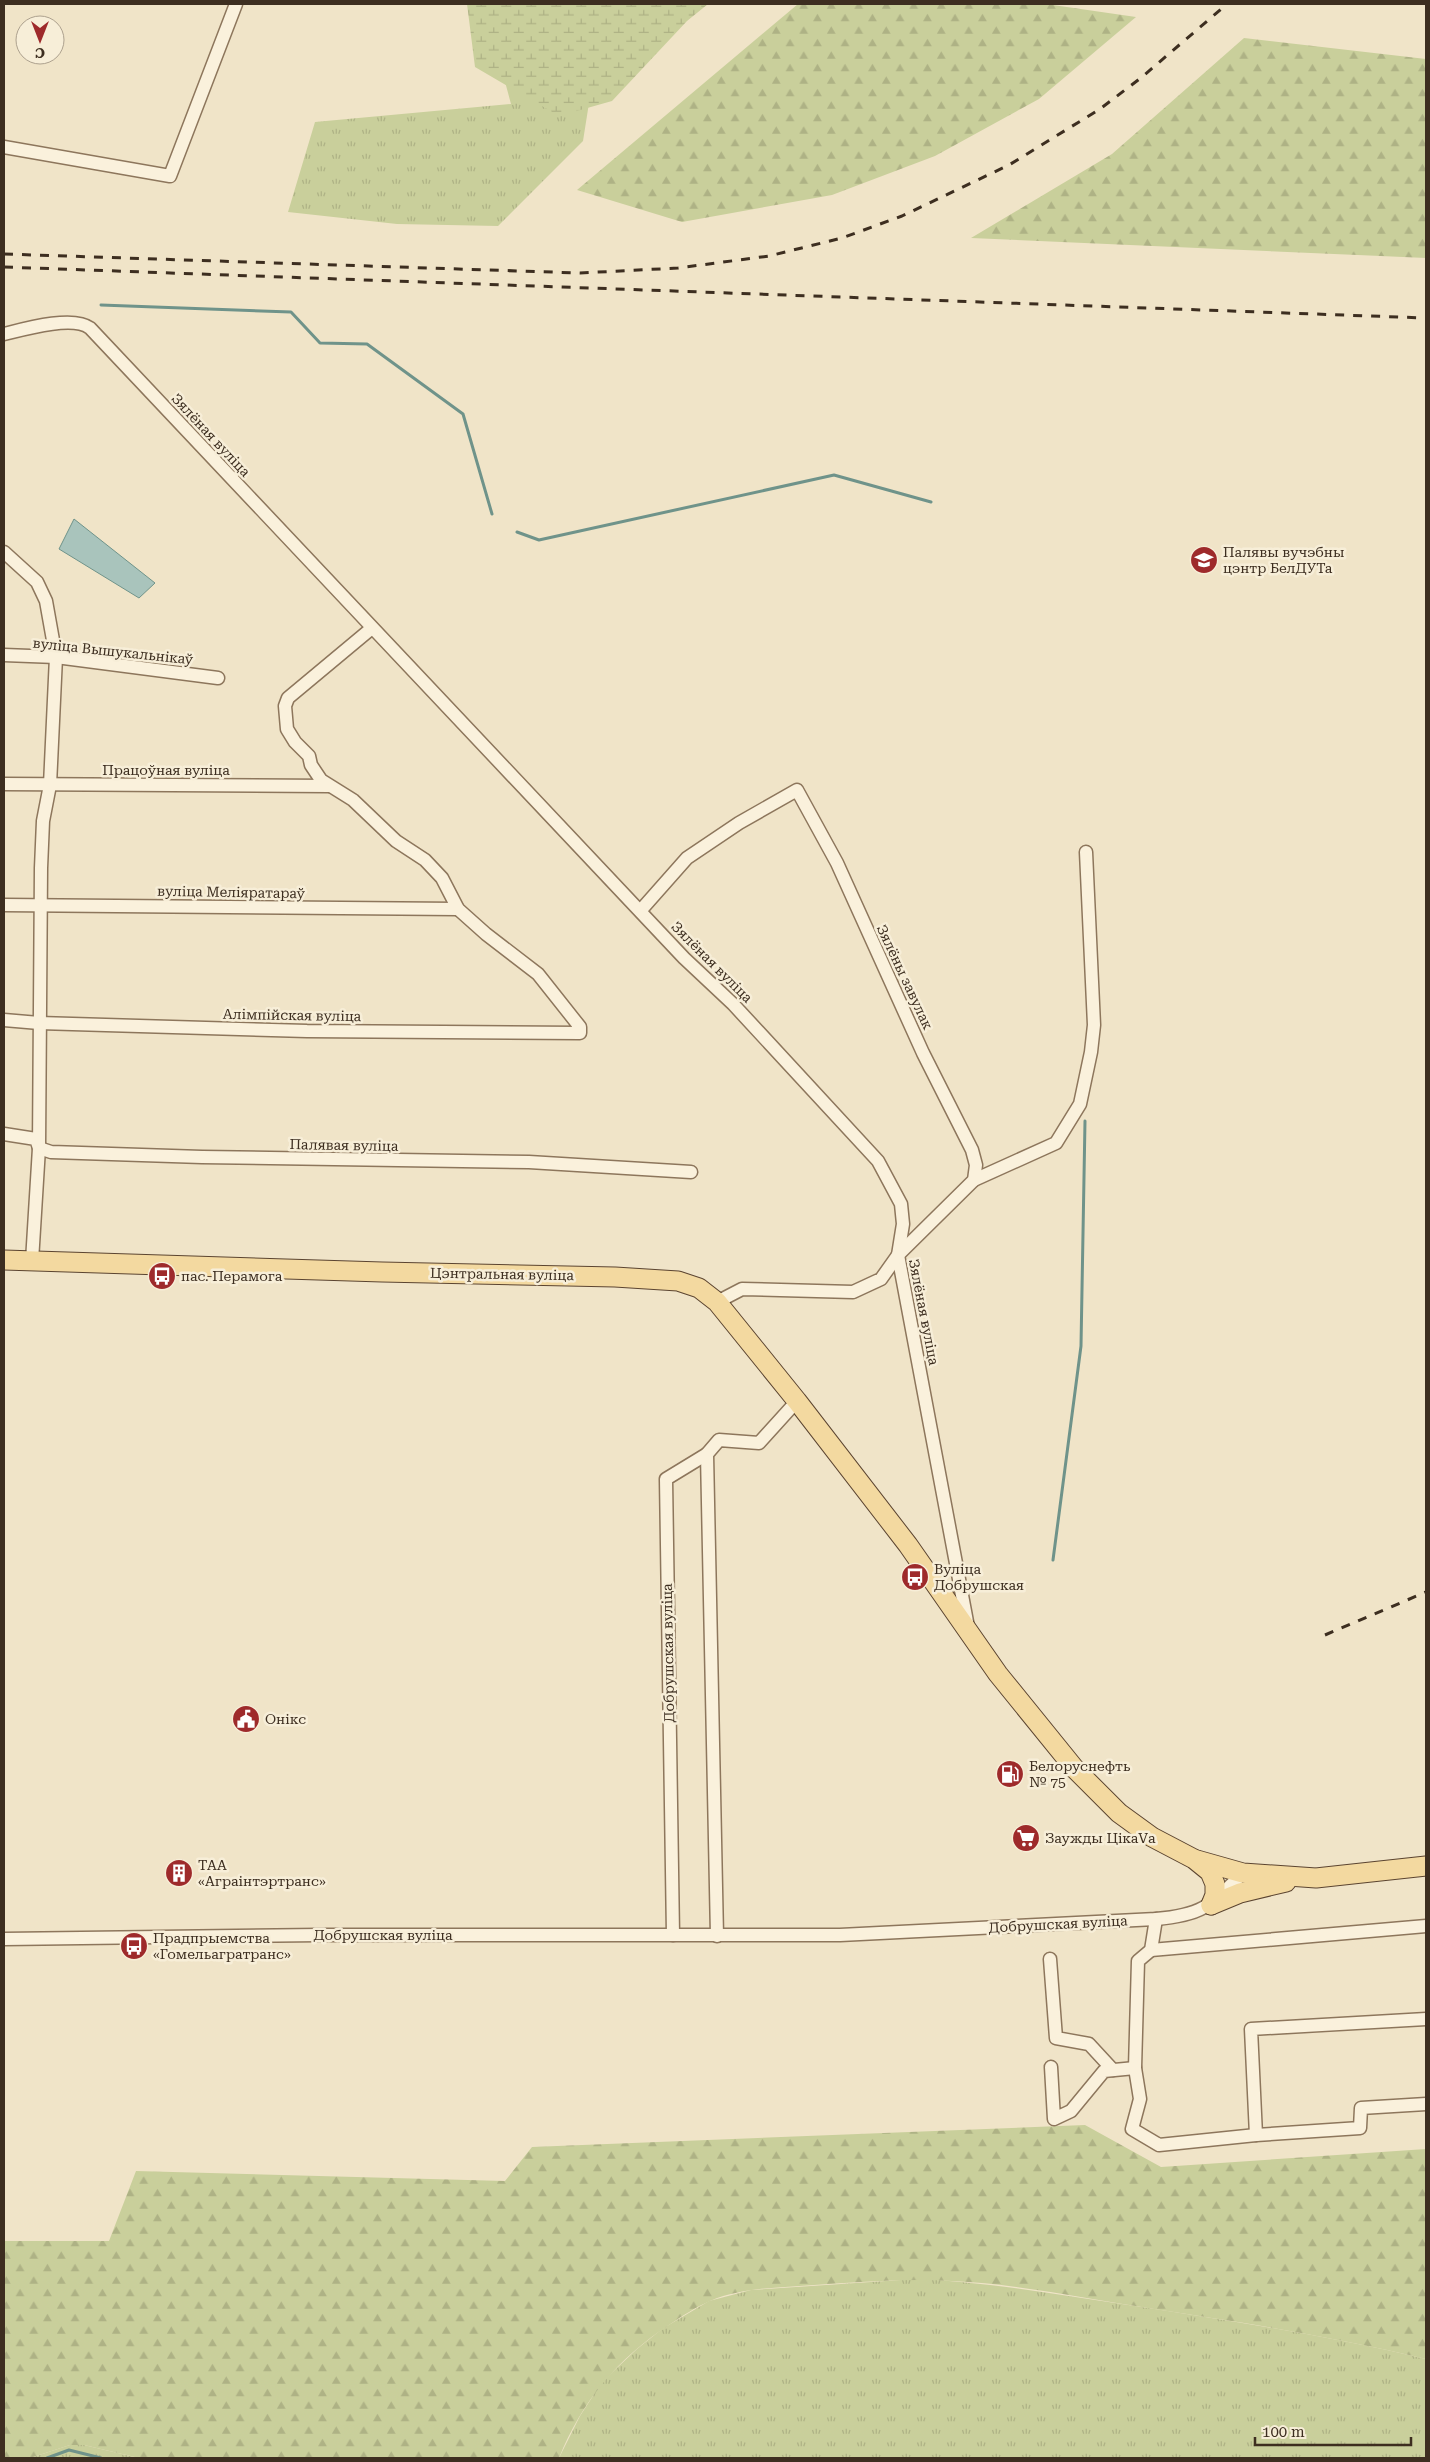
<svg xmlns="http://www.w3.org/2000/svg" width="1430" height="2462" font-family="'Roboto Serif',serif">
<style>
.grass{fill:url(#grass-tufts)}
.forest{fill:url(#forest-firs)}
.wetland{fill:url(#wetland-marsh)}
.water{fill:#a9c4bc;stroke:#6f938a}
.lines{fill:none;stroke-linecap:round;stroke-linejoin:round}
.stream{stroke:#6f938a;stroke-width:3}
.street-casing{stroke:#8d765c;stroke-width:15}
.primary-casing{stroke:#5b4430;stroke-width:21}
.street{stroke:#faf1dc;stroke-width:12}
.primary{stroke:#f3d9a0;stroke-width:19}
.rail{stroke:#3d2e20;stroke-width:3;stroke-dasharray:9 9;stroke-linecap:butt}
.labels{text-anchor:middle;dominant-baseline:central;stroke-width:5;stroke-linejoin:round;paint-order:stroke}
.street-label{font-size:14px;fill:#3d2e20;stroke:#f7eed8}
.poi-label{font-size:14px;fill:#3d2e20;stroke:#f7eed8;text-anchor:start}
</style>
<defs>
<pattern id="grass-tufts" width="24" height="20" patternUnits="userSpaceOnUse" patternTransform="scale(1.25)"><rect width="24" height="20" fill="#c9cf9b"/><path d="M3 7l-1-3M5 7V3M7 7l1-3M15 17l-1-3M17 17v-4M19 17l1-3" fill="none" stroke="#aeb285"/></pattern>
<pattern id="forest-firs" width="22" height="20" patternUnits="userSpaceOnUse" patternTransform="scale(1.25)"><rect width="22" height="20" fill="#c9cf9b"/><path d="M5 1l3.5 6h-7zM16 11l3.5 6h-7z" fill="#aeb285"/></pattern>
<pattern id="wetland-marsh" width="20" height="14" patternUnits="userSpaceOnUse" patternTransform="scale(1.25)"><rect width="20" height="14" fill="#c9cf9b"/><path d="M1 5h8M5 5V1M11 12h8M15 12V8" fill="none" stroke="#aeb285"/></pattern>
</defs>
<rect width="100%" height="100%" fill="#f0e4c8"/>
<g class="grass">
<polygon points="484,4 598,46 583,141 498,226 397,224 288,212 315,122 511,104"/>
<path d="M916,2279C990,2282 1062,2295 1135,2306C1233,2321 1330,2336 1426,2359V2458H559L580,2416L602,2382L637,2349L662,2329L709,2301L751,2290Z"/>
<polygon points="70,2445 84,2445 139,2458 30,2458"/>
</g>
<g class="forest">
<polygon points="798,4 1046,4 1136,17 1039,99 935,156 832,195 682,222 577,190"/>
<polygon points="1244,38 1426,59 1426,258 971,238 1112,154"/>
<path d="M1085,2125L1161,2167L1426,2149V2359C1336,2337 1246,2323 1154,2309C1087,2299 1019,2284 952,2281C905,2278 860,2282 814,2285C779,2288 743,2287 710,2301C696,2307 682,2316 669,2325C618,2358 582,2401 559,2458H139L84,2445H70L30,2458H4V2241H109L136,2171L505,2181L532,2147Z"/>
</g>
<polygon class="wetland" points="467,4 708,4 687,21 612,101 559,116 475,67"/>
<polygon class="water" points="74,519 155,583 139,598 59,549"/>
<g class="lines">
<g class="stream">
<polyline points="101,305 291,312 320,343 367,344 463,414 492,514"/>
<polyline points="517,532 539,540 834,475 931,502"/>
<polyline points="1053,1560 1081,1346 1085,1121"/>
<polyline points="47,2458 69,2450 101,2458"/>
</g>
<g class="street-casing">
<g id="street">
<polyline points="4,147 170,176 236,4"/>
<path d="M4,334C24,329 73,315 90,328L684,958L733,1004L878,1161L901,1204L903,1224L898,1255L968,1627"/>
<polyline points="4,552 37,582 46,601 56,657 50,785 43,821 41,868 39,1148 32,1261"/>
<polyline points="4,655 56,657 218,678"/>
<polyline points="4,784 329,786"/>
<polyline points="4,905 458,909"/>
<polyline points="641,910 687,858 739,823 797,790 837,863 923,1053 972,1150 976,1165 974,1180 898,1255 881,1279 853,1292 742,1289 717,1302"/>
<polyline points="4,1020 39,1023 307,1031 580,1033 580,1027 538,974 486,934 458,909 442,878 425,860 396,841 353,800 321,780 311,765 309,756 295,742 287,729 285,706 288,698 372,628"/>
<polyline points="4,1134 36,1139 39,1148 51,1152 202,1157 529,1162 691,1172"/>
<polyline points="974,1180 1056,1143 1080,1104 1091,1052 1094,1025 1086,852"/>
<polyline points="1156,1919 1151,1950 1138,1961 1135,2068 1140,2099 1132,2129 1159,2145 1256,2135 1360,2128 1361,2108 1426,2104"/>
<polyline points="673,1935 666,1479 707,1454"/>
<polyline points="717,1936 707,1454 719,1440 759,1443 797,1401"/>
<path d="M4,1939L320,1935H840L1156,1919C1203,1915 1210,1906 1243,1873"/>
<polyline points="1151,1950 1426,1926"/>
<polyline points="1050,1959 1056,2038 1089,2044 1113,2070"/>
<polyline points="1051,2067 1054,2119 1071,2111 1104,2071 1135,2068"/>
<polyline points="1256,2135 1251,2029 1426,2019"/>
</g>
</g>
<g class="primary-casing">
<g id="primary">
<polyline points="4,1260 382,1272 615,1277 678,1281 699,1288 717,1302 797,1401 908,1545 998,1674 1075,1769 1119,1813 1152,1837 1194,1859 1210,1872 1215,1884 1215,1895 1211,1905"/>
<polyline points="1197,1860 1243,1873 1316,1878 1426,1866"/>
<polyline points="1211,1905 1240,1893 1286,1882"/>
</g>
</g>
<use href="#street" class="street"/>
<use href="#primary" class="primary"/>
<g class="rail">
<polyline points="4,254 580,273 678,268 769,256 842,238 902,216 1009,165 1100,109 1142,77 1227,4"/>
<polyline points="4,267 1426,318"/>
<polyline points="1325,1635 1426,1592"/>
</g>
</g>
<defs>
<g id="university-disc" transform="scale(1.4375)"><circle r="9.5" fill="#9e2a2b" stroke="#f7eed8"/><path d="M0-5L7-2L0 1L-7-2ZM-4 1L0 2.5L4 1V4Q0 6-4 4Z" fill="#fff"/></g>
<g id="bus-disc" transform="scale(1.4375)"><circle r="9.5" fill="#9e2a2b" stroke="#f7eed8"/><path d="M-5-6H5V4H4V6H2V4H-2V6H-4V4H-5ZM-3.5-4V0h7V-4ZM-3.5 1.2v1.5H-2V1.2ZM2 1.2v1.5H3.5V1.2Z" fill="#fff"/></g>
<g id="civic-disc" transform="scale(1.4375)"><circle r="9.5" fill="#9e2a2b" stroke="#f7eed8"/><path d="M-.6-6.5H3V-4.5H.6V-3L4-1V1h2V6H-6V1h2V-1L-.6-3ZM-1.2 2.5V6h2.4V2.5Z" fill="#fff"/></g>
<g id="fuel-disc" transform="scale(1.4375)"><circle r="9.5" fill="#9e2a2b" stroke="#f7eed8"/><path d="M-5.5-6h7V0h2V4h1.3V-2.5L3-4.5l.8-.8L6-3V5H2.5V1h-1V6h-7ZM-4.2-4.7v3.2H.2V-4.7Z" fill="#fff"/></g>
<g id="supermarket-disc" transform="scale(1.4375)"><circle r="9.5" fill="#9e2a2b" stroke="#f7eed8"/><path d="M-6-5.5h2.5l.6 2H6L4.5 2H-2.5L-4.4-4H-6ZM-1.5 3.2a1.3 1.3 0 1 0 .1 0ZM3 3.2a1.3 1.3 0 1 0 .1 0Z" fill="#fff"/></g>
<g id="building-disc" transform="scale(1.4375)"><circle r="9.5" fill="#9e2a2b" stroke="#f7eed8"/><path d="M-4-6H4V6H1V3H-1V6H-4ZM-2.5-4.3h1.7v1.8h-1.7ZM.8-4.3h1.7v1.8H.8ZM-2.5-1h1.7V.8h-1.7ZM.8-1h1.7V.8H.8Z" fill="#fff"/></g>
</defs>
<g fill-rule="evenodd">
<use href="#university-disc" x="1204" y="560"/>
<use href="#bus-disc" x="162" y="1276"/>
<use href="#bus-disc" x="915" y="1577"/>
<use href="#civic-disc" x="246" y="1719"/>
<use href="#fuel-disc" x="1010" y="1774"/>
<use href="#supermarket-disc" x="1026" y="1838"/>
<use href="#building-disc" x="179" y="1873"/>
<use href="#bus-disc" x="134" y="1946"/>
</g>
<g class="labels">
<g class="street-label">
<text transform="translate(211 435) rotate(47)">Зялёная вуліца</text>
<text transform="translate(113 651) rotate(6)">вуліца Вышукальнікаў</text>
<text x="166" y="770">Працоўная вуліца</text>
<text transform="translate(231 892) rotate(1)">вуліца Меліяратараў</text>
<text transform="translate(712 962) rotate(45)">Зялёная вуліца</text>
<text transform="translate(905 977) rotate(65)">Зялёны завулак</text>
<text transform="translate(292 1015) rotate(1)">Алімпійская вуліца</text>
<text transform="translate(344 1145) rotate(1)">Палявая вуліца</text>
<text transform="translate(502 1274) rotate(1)">Цэнтральная вуліца</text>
<text transform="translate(924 1312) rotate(79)">Зялёная вуліца</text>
<text transform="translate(668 1653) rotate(-91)">Добрушская вуліца</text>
<text transform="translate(1058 1924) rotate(-3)">Добрушская вуліца</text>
<text x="383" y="1935">Добрушская вуліца</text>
</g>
<g class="poi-label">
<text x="1223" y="552">Палявы вучэбны<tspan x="1223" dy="16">цэнтр БелДУТа</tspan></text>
<text x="181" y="1276">пас. Перамога</text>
<text x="934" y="1569">Вуліца<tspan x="934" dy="16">Добрушская</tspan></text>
<text x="265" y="1719">Онікс</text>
<text x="1029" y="1766">Белоруснефть<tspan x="1029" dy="16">№ 75</tspan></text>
<text x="1045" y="1838">Заужды ЦікаVа</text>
<text x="198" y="1865">ТАА<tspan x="198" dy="16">«Аграінтэртранс»</tspan></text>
<text x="153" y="1938">Прадпрыемства<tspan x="153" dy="16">«Гомельагратранс»</tspan></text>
</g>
</g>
<rect width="1430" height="2462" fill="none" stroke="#3d2e20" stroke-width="10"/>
<g transform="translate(40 40) rotate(180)"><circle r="24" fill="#f7eed8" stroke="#ada18e"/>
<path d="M0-4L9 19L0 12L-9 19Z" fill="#9e2a2b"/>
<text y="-8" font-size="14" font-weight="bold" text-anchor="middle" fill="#3d2e20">С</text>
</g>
<path d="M1255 2437v8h156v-8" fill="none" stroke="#3d2e20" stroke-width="2.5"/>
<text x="1262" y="2437" font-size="15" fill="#3d2e20" stroke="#f7eed8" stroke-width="4" paint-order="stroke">100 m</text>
</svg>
